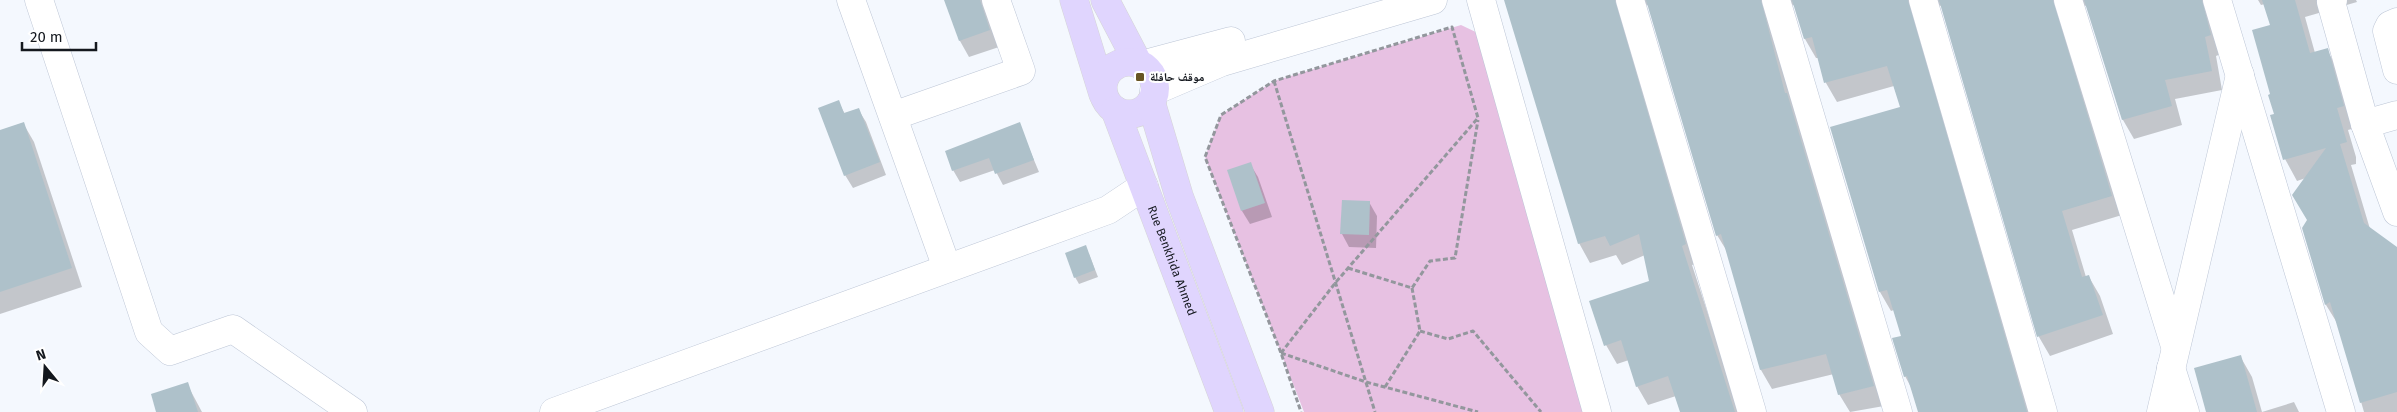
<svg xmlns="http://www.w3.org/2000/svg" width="2397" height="412" font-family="'Fira Sans','Noto Naskh Arabic',sans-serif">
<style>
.green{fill:#e7c1e2}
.shadow{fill:#0003}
.building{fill:#aec1ca}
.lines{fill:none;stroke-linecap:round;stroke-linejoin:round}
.minor-casing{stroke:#bdc6d6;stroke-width:29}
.major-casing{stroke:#d5d5d6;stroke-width:29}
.path{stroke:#93979d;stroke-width:3;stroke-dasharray:5 2.5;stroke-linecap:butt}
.minor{stroke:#fff;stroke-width:28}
.major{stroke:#e0d5fe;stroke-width:28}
.poi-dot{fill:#675523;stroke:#fff;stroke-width:2}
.labels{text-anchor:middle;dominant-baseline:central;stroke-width:4;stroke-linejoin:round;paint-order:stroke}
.poi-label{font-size:12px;font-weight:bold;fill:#14181e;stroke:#fff;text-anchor:start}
.street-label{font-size:12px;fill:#14181e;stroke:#fff}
</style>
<rect width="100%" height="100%" fill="#f4f8fe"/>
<polygon class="green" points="1461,25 1482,35 1596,412 1304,412 1205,157 1221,115 1274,81"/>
<g class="shadow">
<polygon points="945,0 982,0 999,47 969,57 960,41"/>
<polygon points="1506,0 2207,0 2221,54 2216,56 2222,90 2175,99 2182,125 2134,139 2123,120 2087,6 2075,4 2122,215 2072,230 2086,277 2089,277 2100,296 2113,334 2050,356 2039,337 1942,6 1930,4 2031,412 1920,412 1913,391 1905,376 1903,336 1894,310 1891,311 1880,292 1901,107 1894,86 1837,102 1826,83 1819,58 1816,58 1805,39 1795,6 1791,4 1884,406 1850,412 1839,394 1834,374 1772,389 1761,370 1728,253 1717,235 1649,6 1645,4 1696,264 1692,265 1740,412 1682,412 1676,396 1648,405 1637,386 1629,360 1617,364 1606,345 1650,282 1645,255 1622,265 1616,255 1590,263 1579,243"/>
<polygon points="2258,0 2356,0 2357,2 2305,17 2315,53 2327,50 2339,71 2355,128 2348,130 2356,157 2356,164 2351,165 2370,229 2397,249 2397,412 2364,412 2339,326 2326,305 2303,228 2309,221 2306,178 2297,181 2285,159 2275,115 2271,25 2265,4 2261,5"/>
<polygon points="838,102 845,114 858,109 866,122 886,175 853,188 845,175"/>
<polygon points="23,123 34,142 82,287 0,314 0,131"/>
<polygon points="1019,124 1039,172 1003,185 995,170 960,182 953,170"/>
<polygon points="1250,164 1258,177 1272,217 1250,224 1242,211 1229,171"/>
<polygon points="1369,202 1377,216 1376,248 1349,247 1342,234"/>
<polygon points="1089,254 1098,277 1079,284 1075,277"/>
<polygon points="2240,356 2252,377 2262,412 2294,402 2299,412 2207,412"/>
<polygon points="187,384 202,412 157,412"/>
</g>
<g class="building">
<polygon points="944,0 980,0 990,30 959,41"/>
<polygon points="1504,0 1615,0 1686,244 1682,246 1735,412 1680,412 1668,376 1636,387 1621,340 1604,346 1589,301 1649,281 1639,234 1610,246 1605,236 1578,244"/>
<polygon points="1646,0 1761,0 1785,93 1787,93 1874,386 1838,395 1826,354 1760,370 1721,234 1716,236"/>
<polygon points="1792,0 1908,0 2027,412 1918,412 1907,376 1904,377 1892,338 1901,336 1887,290 1879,292 1830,127 1900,107 1887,66 1824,83 1812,37 1804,39"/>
<polygon points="1939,0 2053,0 2112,196 2062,211 2082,277 2089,275 2103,315 2037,337"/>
<polygon points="2084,0 2202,0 2211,35 2205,37 2212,71 2165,80 2172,106 2122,120"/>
<polygon points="2262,0 2295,0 2310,53 2328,48 2344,106 2337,108 2347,142 2340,144 2364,223 2397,247 2397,392 2360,403 2330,302 2325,305 2302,228 2307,220 2292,195 2326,148 2283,160 2270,115 2274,114 2268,95 2270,94 2252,30 2270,25"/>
<polygon points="839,100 844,113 859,108 880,162 844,176 818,108"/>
<polygon points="24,122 72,268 0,292 0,130"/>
<polygon points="1020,122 1034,160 995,174 989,158 952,171 945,151"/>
<polygon points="1251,162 1265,203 1241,211 1227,170"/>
<polygon points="1342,200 1370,201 1369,235 1340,234"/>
<polygon points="1086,245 1095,270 1074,278 1065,253"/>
<polygon points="2241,355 2257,412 2206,412 2194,368"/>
<polygon points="188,382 198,412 156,412 151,394"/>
</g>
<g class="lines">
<g class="minor-casing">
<g id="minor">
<polyline points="39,0 149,332 170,351 233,329 353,412"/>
<polyline points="851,0 947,268"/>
<polyline points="1481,0 1597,412"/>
<polyline points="1630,0 1752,412"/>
<polyline points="1776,0 1898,412"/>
<polyline points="1923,0 2043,412"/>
<polyline points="2068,0 2175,346"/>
<polyline points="2217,0 2341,412"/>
<polyline points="2333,0 2331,2 2365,124 2397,115"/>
<polyline points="2397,22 2390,25 2387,31 2397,70"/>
<polyline points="1141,65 1231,41"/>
<polyline points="1154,91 1222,62 1433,0"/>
<polyline points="893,116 1021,71 996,0"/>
<polyline points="2365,124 2397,212"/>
<polyline points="2171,368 2185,412"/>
<polyline points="554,412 1108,210 1144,186"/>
<polyline points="2161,412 2240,75"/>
</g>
</g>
<g class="major-casing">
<g id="major">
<polyline points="1074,0 1103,94"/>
<polyline points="1105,0 1138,63"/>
<circle cx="1129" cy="88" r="26"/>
<polyline points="1151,102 1179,196 1260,412"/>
<path id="s1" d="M1115,110L1229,412"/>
</g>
</g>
<g class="path">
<polyline points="1274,81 1375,412"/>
<polyline points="1348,268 1412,288 1430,261 1455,258 1478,120"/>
<polyline points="1420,331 1448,339 1473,331 1541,412"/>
<polyline points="1281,353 1336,282 1478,118 1452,27 1274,81 1221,115 1205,157 1281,353 1301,412"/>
<polyline points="1281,353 1366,382 1478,412"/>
<polyline points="1385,387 1420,331 1412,288"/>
</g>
<use href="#minor" class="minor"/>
<use href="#major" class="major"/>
</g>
<rect class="poi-dot" x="1135" y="72" width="10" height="10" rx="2.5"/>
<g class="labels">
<g class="poi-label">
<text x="1150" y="77">موقف حافلة</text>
</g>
<g class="street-label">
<text stroke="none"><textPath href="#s1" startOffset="161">Rue Benkhida Ahmed</textPath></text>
</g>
</g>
<g transform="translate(45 367) rotate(342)" stroke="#ffffff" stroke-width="4" paint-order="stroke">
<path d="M0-4L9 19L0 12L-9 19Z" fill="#14181e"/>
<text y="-8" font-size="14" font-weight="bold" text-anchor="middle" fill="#14181e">N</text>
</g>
<path d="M22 42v8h74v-8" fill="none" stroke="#14181e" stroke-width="2.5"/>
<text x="30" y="42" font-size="15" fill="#14181e" stroke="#ffffff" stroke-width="4" paint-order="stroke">20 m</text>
</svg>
